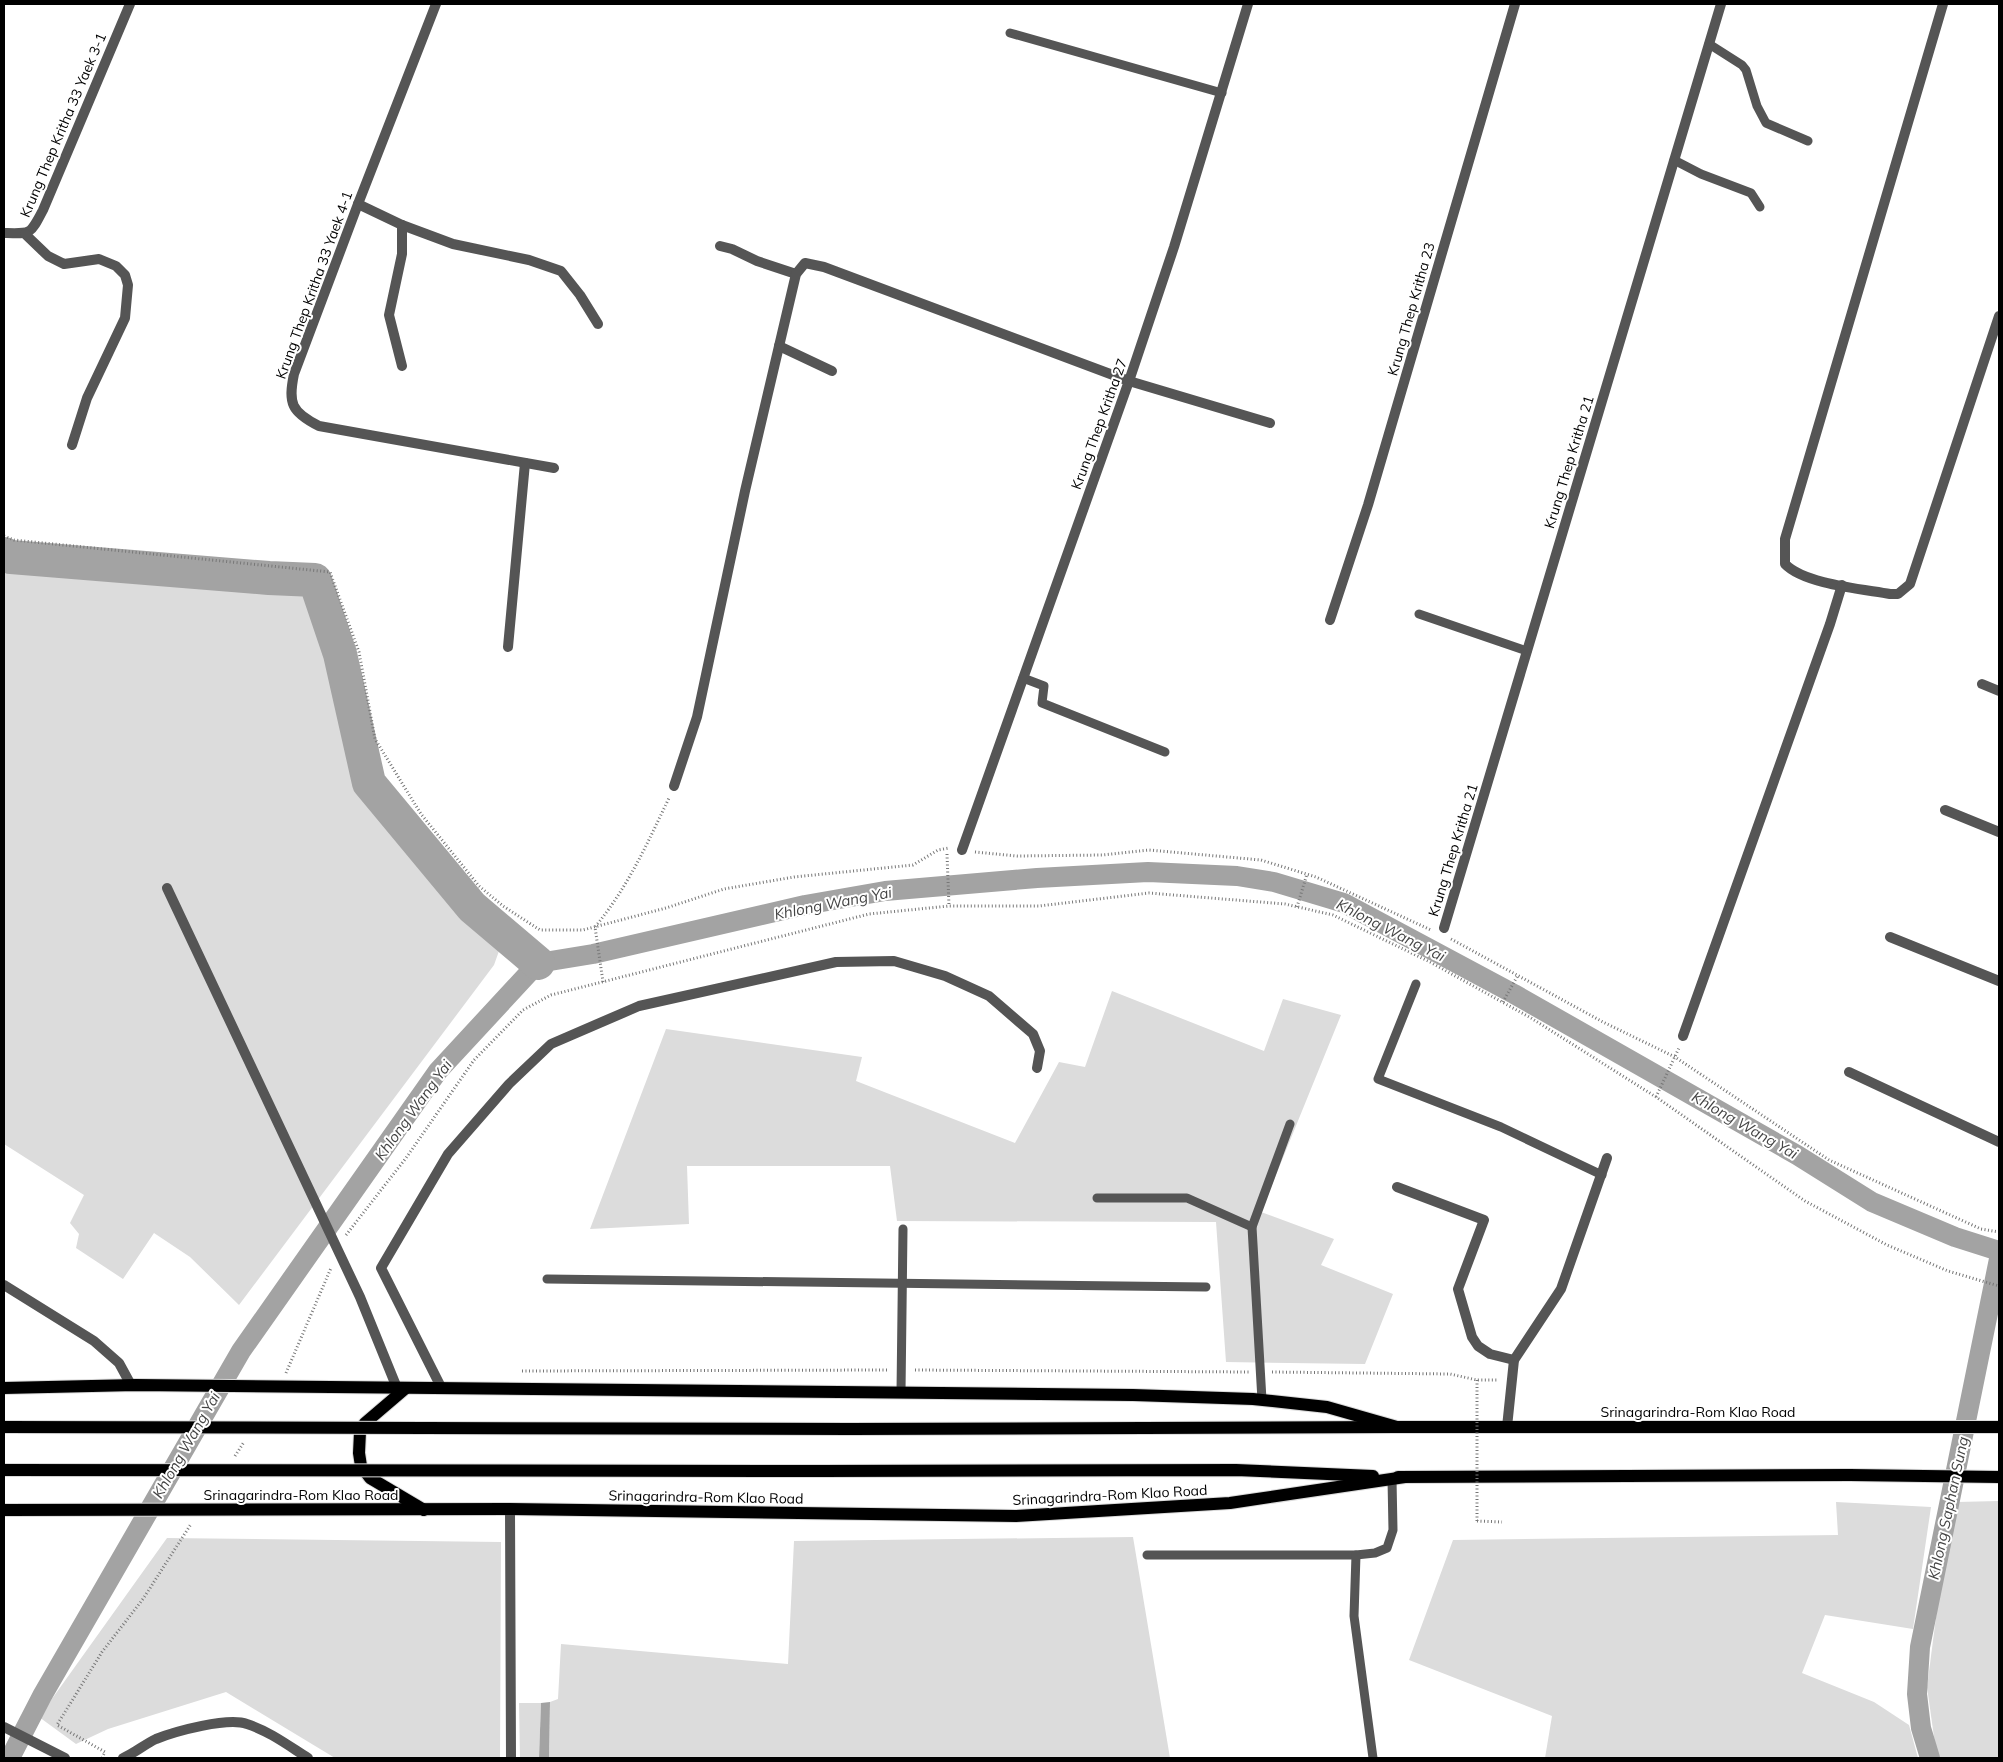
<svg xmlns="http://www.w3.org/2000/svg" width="2003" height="1762" font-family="Mulish,sans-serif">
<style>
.green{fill:#dcdcdc}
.water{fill:#a3a3a3}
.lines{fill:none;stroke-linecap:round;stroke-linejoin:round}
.canal{stroke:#a3a3a3;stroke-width:20}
.river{stroke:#a3a3a3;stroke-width:34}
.primary-casing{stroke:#dbdbdb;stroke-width:14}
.path{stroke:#777;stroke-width:3;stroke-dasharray:1 2.5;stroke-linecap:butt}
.lane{stroke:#555;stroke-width:9}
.street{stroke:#555;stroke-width:10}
.primary{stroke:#000;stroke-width:12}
.primary-bridge-casing{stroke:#dbdbdb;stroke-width:14;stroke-linecap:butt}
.path-bridge{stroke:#777;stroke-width:3;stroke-dasharray:1 2.5;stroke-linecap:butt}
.primary-bridge{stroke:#000;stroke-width:12}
.labels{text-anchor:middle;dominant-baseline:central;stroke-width:4;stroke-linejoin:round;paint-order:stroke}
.street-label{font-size:14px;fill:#000;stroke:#fff}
.water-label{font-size:15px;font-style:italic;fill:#444;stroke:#fff}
</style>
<rect width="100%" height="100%" fill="#fff"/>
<g class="green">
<polygon points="4,562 32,574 295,586 311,592 347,745 363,795 437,890 499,951 494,965 239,1305 190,1257 154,1233 123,1279 76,1248 79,1234 70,1223 84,1195 4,1144"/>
<polygon points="1112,991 1264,1051 1283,999 1341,1015 1261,1212 1334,1239 1321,1265 1393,1294 1365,1364 1226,1362 1216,1222 897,1221 890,1166 687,1166 689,1224 590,1229 666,1029 862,1057 856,1081 1015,1143 1059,1062 1085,1067"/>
<polygon points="1999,1501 1999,1758 1939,1758 1935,1744 1927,1687 1938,1602 1957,1502"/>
<polygon points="1836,1502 1931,1507 1913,1629 1825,1615 1802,1673 1874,1702 1909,1725 1918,1758 1545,1758 1552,1716 1409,1660 1453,1540 1838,1535"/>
<polygon points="1133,1537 1170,1758 549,1758 550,1702 558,1699 561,1644 788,1664 794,1541"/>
<polygon points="167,1538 501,1542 500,1758 335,1758 226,1692 108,1729 76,1744 39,1717"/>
<polygon points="519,1703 541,1703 539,1758 520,1758"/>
</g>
<polygon class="water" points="550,1702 549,1758 539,1758 541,1703"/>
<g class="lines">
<g class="canal">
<polyline points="10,1758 42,1696 241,1351 438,1071 538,963 593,954 805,905 885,891 1037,878 1148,872 1237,876 1274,882 1344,903 1514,994 1797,1155 1872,1202 1955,1237 1999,1251"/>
<polyline points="1930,1758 1921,1728 1917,1694 1920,1647 1999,1259"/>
</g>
<polyline class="river" points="4,554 11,557 269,578 315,580 340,654 369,783 472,907 538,963"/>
<g class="primary-casing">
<g id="primary">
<polyline points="4,1388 136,1385 1133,1395 1253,1399 1327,1407 1397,1427"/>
<polyline points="406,1388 365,1423 360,1432 359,1453 361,1466 370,1478 424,1510"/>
<polyline points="850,1429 1397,1427 1999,1427"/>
<polyline points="820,1471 1236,1470 1373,1476"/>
<polyline points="1398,1477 1850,1475 1999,1477"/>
<polyline points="4,1510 510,1509 1016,1516 1230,1503 1405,1477"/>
</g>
</g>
<g class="path">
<polyline points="4,536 14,540 330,572 359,652 375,739 421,814 479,886 503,906 540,930 583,930 666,908 724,889 794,877 913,865 938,850 949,848"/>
<polyline points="975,852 1017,856 1102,855 1149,850 1261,860 1316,877 1431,930"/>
<polyline points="947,854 949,906"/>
<polyline points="1297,907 1307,874"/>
<polyline points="1451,939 1603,1022 1675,1057 1829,1160 1981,1229 1999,1232"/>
<path d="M603,982L595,927C628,887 647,844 669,798"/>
<polyline points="1503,1002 1518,975"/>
<polyline points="1656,1097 1679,1048"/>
<polyline points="346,1235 406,1158 474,1060 523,1010 551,995 869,914 949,906 1039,906 1149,893 1285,904 1333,915 1430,962 1531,1018 1656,1097 1805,1201 1887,1245 1948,1271 1999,1286"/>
<polyline points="915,1370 1249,1372"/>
<polyline points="522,1371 889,1370"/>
<polyline points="1272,1372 1450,1374 1477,1380 1498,1380"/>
<polyline points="286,1373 331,1268"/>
<polyline points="235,1456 244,1442"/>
<polyline points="1477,1521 1502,1522"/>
<polyline points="102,1758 105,1752 57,1725 102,1652 143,1599 191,1524"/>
</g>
<g class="lane">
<polyline points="1010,33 1222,93"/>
<polyline points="1709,44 1742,65 1746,70 1757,106 1766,123 1808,141"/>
<polyline points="1674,160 1701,174 1751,193 1760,207"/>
<polyline points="1419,614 1527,651"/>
<polyline points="1023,678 1044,686 1042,703 1165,752"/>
<polyline points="1416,984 1378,1079 1501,1127 1602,1175"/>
<polyline points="1097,1198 1187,1198 1252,1227"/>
<polyline points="547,1279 1206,1287"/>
<polyline points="901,1392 903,1229"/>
<polyline points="1262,1400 1252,1227 1290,1124"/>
<polyline points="1147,1555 1356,1555 1375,1553 1387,1548 1393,1530 1392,1479"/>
<polyline points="1356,1555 1354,1616 1373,1758"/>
</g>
<g class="street">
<path d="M436,4L358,204L294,374C288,403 291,412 319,426L554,468"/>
<path d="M1943,4L1785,539V564C1804,584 1862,589 1890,594H1898L1910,584L1999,316"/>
<polyline points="358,204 402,225 453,244 529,260 561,271 580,295 598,324"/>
<path d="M4,233C31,234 30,235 43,210L130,4"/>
<polyline points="25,234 48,256 64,264 99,259 116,266 125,275 128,285 125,318 87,398 72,445"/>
<polyline points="720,246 732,249 757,261 796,274"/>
<polyline points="779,346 832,371"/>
<polyline points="402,366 389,315 402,254 402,225"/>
<polyline points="1330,620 1368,505 1515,4"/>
<polyline points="508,647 525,463"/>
<polyline points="1982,684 1999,691"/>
<polyline points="674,786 697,717 745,491 796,274 805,263 824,267 1129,381 1270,423"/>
<polyline points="1945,810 1999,832"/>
<polyline points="962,850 1129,381 1174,247 1248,4"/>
<polyline points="167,888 360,1297 397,1388"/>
<polyline points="1444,928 1721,4"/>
<polyline points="1890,937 1999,981"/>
<polyline points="1683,1036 1830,624 1842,585"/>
<polyline points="1849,1072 1999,1142"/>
<polyline points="1397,1187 1484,1220 1458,1289 1472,1337 1478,1346 1490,1354 1514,1360"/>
<polyline points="4,1285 94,1341 119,1363 131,1385"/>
<polyline points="442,1389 381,1268 448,1154 509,1084 551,1044 639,1006 836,962 894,961 945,976 989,996 1033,1034 1040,1051 1037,1068"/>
<polyline points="1507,1427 1514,1360 1561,1289 1607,1158"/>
<polyline points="510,1509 511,1758"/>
<polyline points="4,1727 65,1758"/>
<path d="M123,1758C135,1753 145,1744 156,1739C176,1731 228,1717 247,1724C269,1731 289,1746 308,1758"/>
</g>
<use href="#primary" class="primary"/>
<g class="primary-bridge-casing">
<g id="primary-bridge">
<polyline points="4,1427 850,1429"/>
<polyline points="4,1470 820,1471"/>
</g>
</g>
<polyline class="path-bridge" points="1477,1521 1477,1380"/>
<use href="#primary-bridge" class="primary-bridge"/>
</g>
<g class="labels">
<g class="street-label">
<text transform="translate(63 125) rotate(-67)">Krung Thep Kritha 33 Yaek 3-1</text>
<text transform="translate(314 285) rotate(-70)">Krung Thep Kritha 33 Yaek 4-1</text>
<text transform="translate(1411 309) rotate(-74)">Krung Thep Kritha 23</text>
<text transform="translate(1099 424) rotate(-70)">Krung Thep Kritha 27</text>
<text transform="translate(1569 462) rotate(-73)">Krung Thep Kritha 21</text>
<text transform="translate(1453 850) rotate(-73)">Krung Thep Kritha 21</text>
<text x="1698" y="1412">Srinagarindra-Rom Klao Road</text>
<text x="301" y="1495">Srinagarindra-Rom Klao Road</text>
<text transform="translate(1110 1495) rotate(-3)">Srinagarindra-Rom Klao Road</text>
<text transform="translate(706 1497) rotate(1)">Srinagarindra-Rom Klao Road</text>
</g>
<g class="water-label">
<text transform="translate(833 903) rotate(-11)">Khlong Wang Yai</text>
<text transform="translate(1391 930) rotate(27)">Khlong Wang Yai</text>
<text transform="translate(413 1110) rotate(-54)">Khlong Wang Yai</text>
<text transform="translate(1745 1125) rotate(30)">Khlong Wang Yai</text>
<text transform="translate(186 1445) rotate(-60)">Khlong Wang Yai</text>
<text transform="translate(1948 1508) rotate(-78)">Khlong Saphan Sung</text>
</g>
</g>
<rect width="2003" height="1762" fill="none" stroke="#000000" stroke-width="10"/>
</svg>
